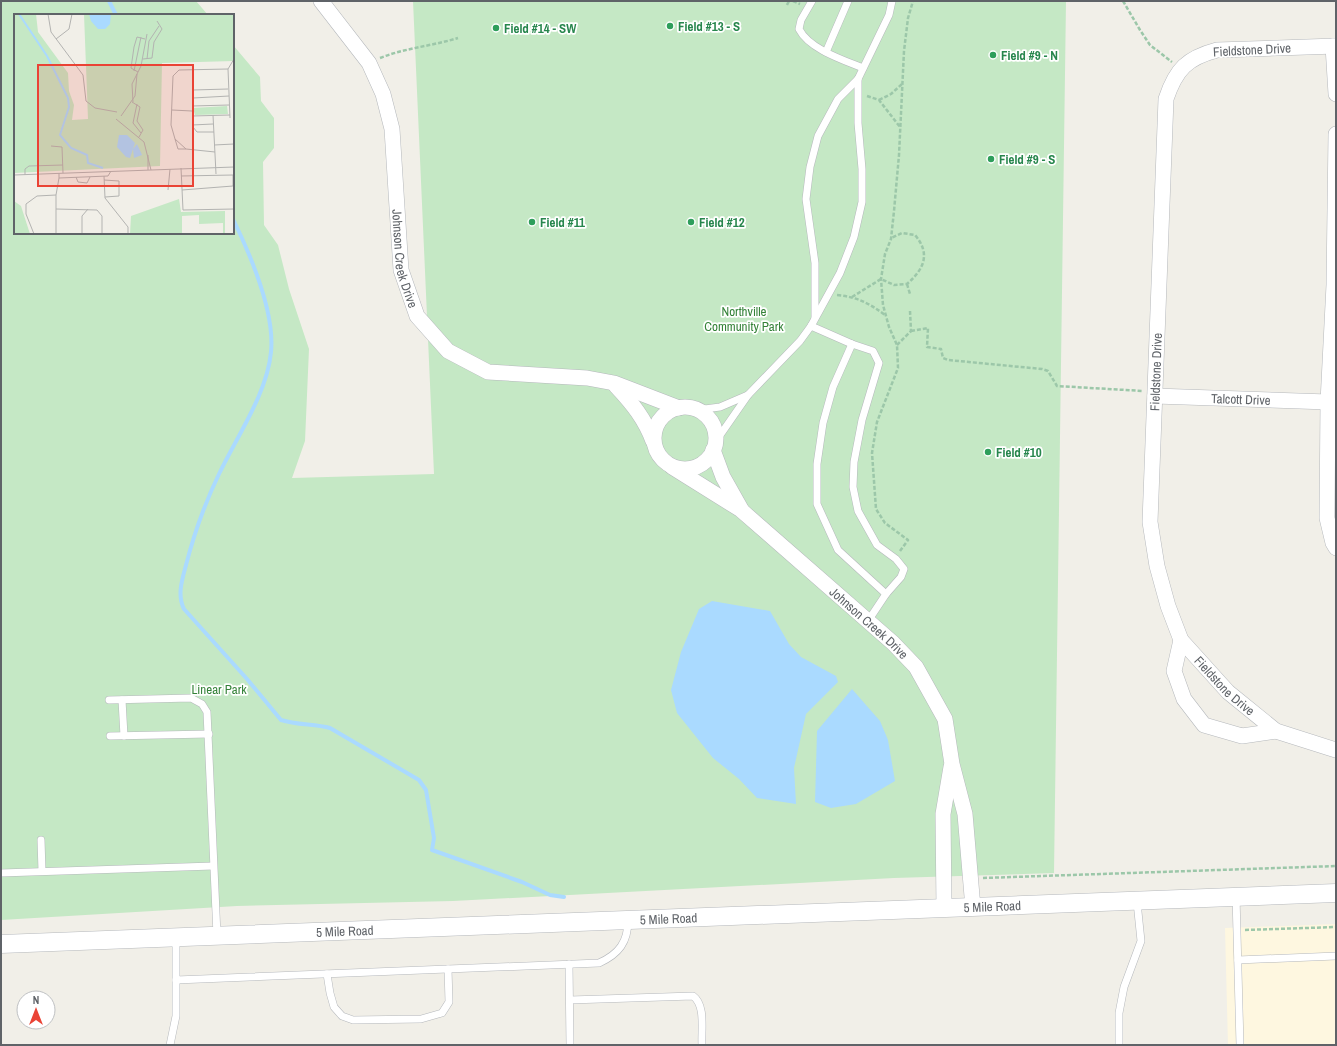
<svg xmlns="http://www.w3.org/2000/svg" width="1337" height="1046" font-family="'Archivo Narrow',sans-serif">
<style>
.commercial{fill:#fef7e0}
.green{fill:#c5e8c5}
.water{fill:#aadaff}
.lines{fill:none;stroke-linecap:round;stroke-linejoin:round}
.stream{stroke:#aadaff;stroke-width:4}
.service-casing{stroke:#b5b8bc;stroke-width:8}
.minor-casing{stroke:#b5b8bc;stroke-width:16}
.tertiary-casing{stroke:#b5b8bc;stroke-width:19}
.path{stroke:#9cc7a9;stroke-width:2.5;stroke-dasharray:4 2;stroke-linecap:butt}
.service{stroke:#fff;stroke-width:7}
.minor{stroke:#fff;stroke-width:15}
.tertiary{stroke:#fff;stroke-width:18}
.leisure-dot{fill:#2e9e5b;stroke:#fff;stroke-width:1.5}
.labels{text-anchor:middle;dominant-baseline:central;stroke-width:3.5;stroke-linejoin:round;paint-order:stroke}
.leisure-label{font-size:13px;font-weight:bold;fill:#27864d;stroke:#fff;text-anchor:start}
.street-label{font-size:13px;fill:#5f6368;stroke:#fff}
.park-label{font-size:13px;fill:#348238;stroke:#fff}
.inset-river{fill:none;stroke:#aadaff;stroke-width:2}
.inset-road{fill:none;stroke:#b3b3b1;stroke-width:1}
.view{fill:#ea4335;fill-opacity:0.15;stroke:#ea4335;stroke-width:2}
.inset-edge{fill:none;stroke:#5f6368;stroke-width:2}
</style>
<rect width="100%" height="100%" fill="#f1efe8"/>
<polygon class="commercial" points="1336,924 1336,1045 1228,1045 1225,928"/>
<polygon class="green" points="1,1 196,1 208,15 15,15 15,233 233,233 233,45 260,77 261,101 274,118 274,148 263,162 264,225 278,245 289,289 309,349 305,441 292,478 434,474 413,1 1066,1 1054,873 894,878 453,901 237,906 1,920"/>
<g class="water">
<polygon points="712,601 770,611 789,644 801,657 836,676 838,682 806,714 794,768 796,804 757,798 739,779 713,758 677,713 671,690 681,652 699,609"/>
<polygon points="852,689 880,721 888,740 895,781 856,804 831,808 815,802 817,731"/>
</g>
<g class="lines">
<g class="stream">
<polyline points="109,1 116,15"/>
<path d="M233,219C250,254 275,312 271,352C267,394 237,436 219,474C205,503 194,534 186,565C182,580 177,595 184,609L247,679L281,720C297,725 314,724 330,728L419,780L426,790L434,838L432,850L522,882L550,895L564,897"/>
</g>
<g class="service-casing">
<g id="service">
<path d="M812,1L801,20L799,29C809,49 843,60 863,68"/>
<polyline points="826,52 848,1"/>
<polyline points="815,317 815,263 806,199 810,167 818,136 838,99 858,79 889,15 892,1"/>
<polyline points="811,326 852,344 873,351 879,363 862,420 854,462 853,487 858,511 877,545 896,559 904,569 901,577 886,594 868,621"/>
<polyline points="852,344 833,387 823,423 817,464 817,504 838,550 886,594"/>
<polyline points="697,410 720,407 748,395"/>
<polyline points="716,441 748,395 800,341 811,326 840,273 854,237 862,202 862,169 858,123 858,79"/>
<polyline points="109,700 191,698 202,704 207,712 217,935"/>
<polyline points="122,700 124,736"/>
<polyline points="110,736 209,734"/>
<polyline points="41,840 42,871"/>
<polyline points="1,873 213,866"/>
<polyline points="1236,896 1240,1045"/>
<path d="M176,938V980L599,963C619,954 628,942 628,920"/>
<polyline points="1238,960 1336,956"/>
<polyline points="569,964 570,1045"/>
<polyline points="327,974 330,993 334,1007 342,1016 353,1020 421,1019 442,1013 449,1002 448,969"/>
<path d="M570,1000L693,996C706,1005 701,1031 702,1045"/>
<polyline points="170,1045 176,1016 176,980"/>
<polyline points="1119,1045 1119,1013 1124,987 1141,941 1137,902"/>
</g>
</g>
<g class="minor-casing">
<g id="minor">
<path id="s1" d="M321,1L369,63L383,94L392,129L401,270L417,316L448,351L488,372L587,378L614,383L679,408"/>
<polyline points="1333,46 1336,94"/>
<path id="s2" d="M1336,46L1217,50C1187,58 1176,69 1166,99L1150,522L1157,566L1168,606L1181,640L1228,692L1276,731L1336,750"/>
<polyline points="1336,134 1334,285 1328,402 1327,518 1333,543 1336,548"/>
<path d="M616,386C632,403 645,419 653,441"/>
<path id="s3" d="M1155,396L1328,402"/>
<circle cx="685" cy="438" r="31"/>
<polyline points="713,450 723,477 741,509"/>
<path id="s4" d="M672,467L741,510L893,643L916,667L945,719L952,764L965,814L973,908"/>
<polyline points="1181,640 1174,671 1184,699 1204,725 1242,736 1276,731"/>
<polyline points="944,909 943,814 951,767"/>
</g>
</g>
<g class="tertiary-casing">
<g id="tertiary">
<path id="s5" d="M1,944L1336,893"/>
</g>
</g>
<g class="path">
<polyline points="793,1 800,4"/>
<polyline points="1123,1 1140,30 1150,45 1172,62"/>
<polyline points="787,5 789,1"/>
<path d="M380,58C405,48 432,46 458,38"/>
<polyline points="867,96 879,100 900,127"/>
<polyline points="879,100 891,94 902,84"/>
<polyline points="907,284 910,294"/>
<path d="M837,295C857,297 869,303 885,315"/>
<path d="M852,297L881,279L894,285L907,284C924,269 931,254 915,235L902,233L891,238"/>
<polyline points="911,331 928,328 927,347 941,349 943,358 948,360 1042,369 1048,371 1057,386 1143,391"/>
<polyline points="897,345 911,331 910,311"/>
<polyline points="900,551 908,540 885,523 876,509 872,453 877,422 898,368 897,345 889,327 883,305 881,279 885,254 891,239 894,211 899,155 904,51 908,18 913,1"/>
<polyline points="983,878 1336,866"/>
<polyline points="1245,930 1336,927"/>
</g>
<use href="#service" class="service"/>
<use href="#minor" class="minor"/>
<use href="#tertiary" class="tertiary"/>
</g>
<g class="leisure-dot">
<circle cx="670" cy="26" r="4"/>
<circle cx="496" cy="28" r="4"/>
<circle cx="993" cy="55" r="4"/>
<circle cx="991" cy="159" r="4"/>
<circle cx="532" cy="222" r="4"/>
<circle cx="691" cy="222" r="4"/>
<circle cx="988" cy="452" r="4"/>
</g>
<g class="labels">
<g class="leisure-label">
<text x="678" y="26">Field #13 - S</text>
<text x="504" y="28">Field #14 - SW</text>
<text x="1001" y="55">Field #9 - N</text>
<text x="999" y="159">Field #9 - S</text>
<text x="540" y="222">Field #11</text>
<text x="699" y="222">Field #12</text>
<text x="996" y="452">Field #10</text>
</g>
<g class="street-label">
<text transform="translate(1252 50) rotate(-3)">Fieldstone Drive</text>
<text stroke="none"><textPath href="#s1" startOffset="279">Johnson Creek Drive</textPath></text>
<text transform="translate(1156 372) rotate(-88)">Fieldstone Drive</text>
<text stroke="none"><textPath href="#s3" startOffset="86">Talcott Drive</textPath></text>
<text stroke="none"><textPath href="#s4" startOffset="252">Johnson Creek Drive</textPath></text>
<text stroke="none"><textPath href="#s2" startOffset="803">Fieldstone Drive</textPath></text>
<text stroke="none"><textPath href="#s5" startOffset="992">5 Mile Road</textPath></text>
<text stroke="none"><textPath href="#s5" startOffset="668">5 Mile Road</textPath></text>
<text stroke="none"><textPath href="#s5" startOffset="344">5 Mile Road</textPath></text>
</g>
<g class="park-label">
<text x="744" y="311">Northville<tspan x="744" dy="15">Community Park</tspan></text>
<text x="219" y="689">Linear Park</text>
</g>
</g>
<g transform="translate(14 14)">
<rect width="220" height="220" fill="#f1efe8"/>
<path d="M0,0H22L24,18L54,59L55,77L60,91L58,106L74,105L70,0H220V47L148,49L146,152L0,159ZM213,92L214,100L181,101L179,94ZM165,185L167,198L211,197V220H209V209L185,210V201L168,202V220H116L117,202ZM0,187L7,192L16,220H0Z" fill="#c5e8c5"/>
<path d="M75,0H97L96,10L91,15H84L77,7ZM105,121H113L121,129L116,144L112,143L103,133ZM123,130L128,141L120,144L119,135Z" fill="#aadaff"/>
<path class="inset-river" d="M5,0L33,42L54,84L55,93L46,121L57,134L73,141L74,149L89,154"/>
<path class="inset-road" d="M34,0L37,18L69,61L72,87L81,94L103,98M42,25L55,15L58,0M129,45L138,44L140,28L148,15L143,7M133,45L135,27L145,12M179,56V113L183,118H200M120,57L127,23M124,58L117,54L120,33L123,23L131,25M179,76L214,75M179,84L215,82M118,88L126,93L123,107L129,116L125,123M119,88L118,70L127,52L133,20M123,90L119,109L127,119M178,92L215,91M158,96L178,97M199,101L202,160M107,102L121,82L123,60M178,102L216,101M216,104L214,55L220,45M102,105L130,128L137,156M178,111L199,110M161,125L164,135H172M200,131L220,130M37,132L48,133L49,159M201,138L172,135L161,125L157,111L159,62L165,56L214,55M167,154L169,196L220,195M134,156V141M45,159V164L94,162L97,157M0,161L220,153M11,161V155L15,152L49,151M90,162L91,184L114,213V220M167,162L219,161V172L168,176M62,163L64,168L73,169L76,163M90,166L105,167V182L91,183M154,176L156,155M42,195L83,196L88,202V220M220,195V172M20,220L12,200V190L23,182L42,181M42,220V181L45,164M68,220V202L74,195"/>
<path class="view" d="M24,51H179V172H24Z"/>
<rect width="220" height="220" class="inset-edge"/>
</g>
<rect width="1337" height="1046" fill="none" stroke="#5f6368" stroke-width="4"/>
<g transform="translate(36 1010)"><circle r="19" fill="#ffffff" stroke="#bfc1c3"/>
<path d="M0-3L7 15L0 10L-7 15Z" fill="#ea4335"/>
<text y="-6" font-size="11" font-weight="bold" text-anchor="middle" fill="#5f6368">N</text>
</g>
</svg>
